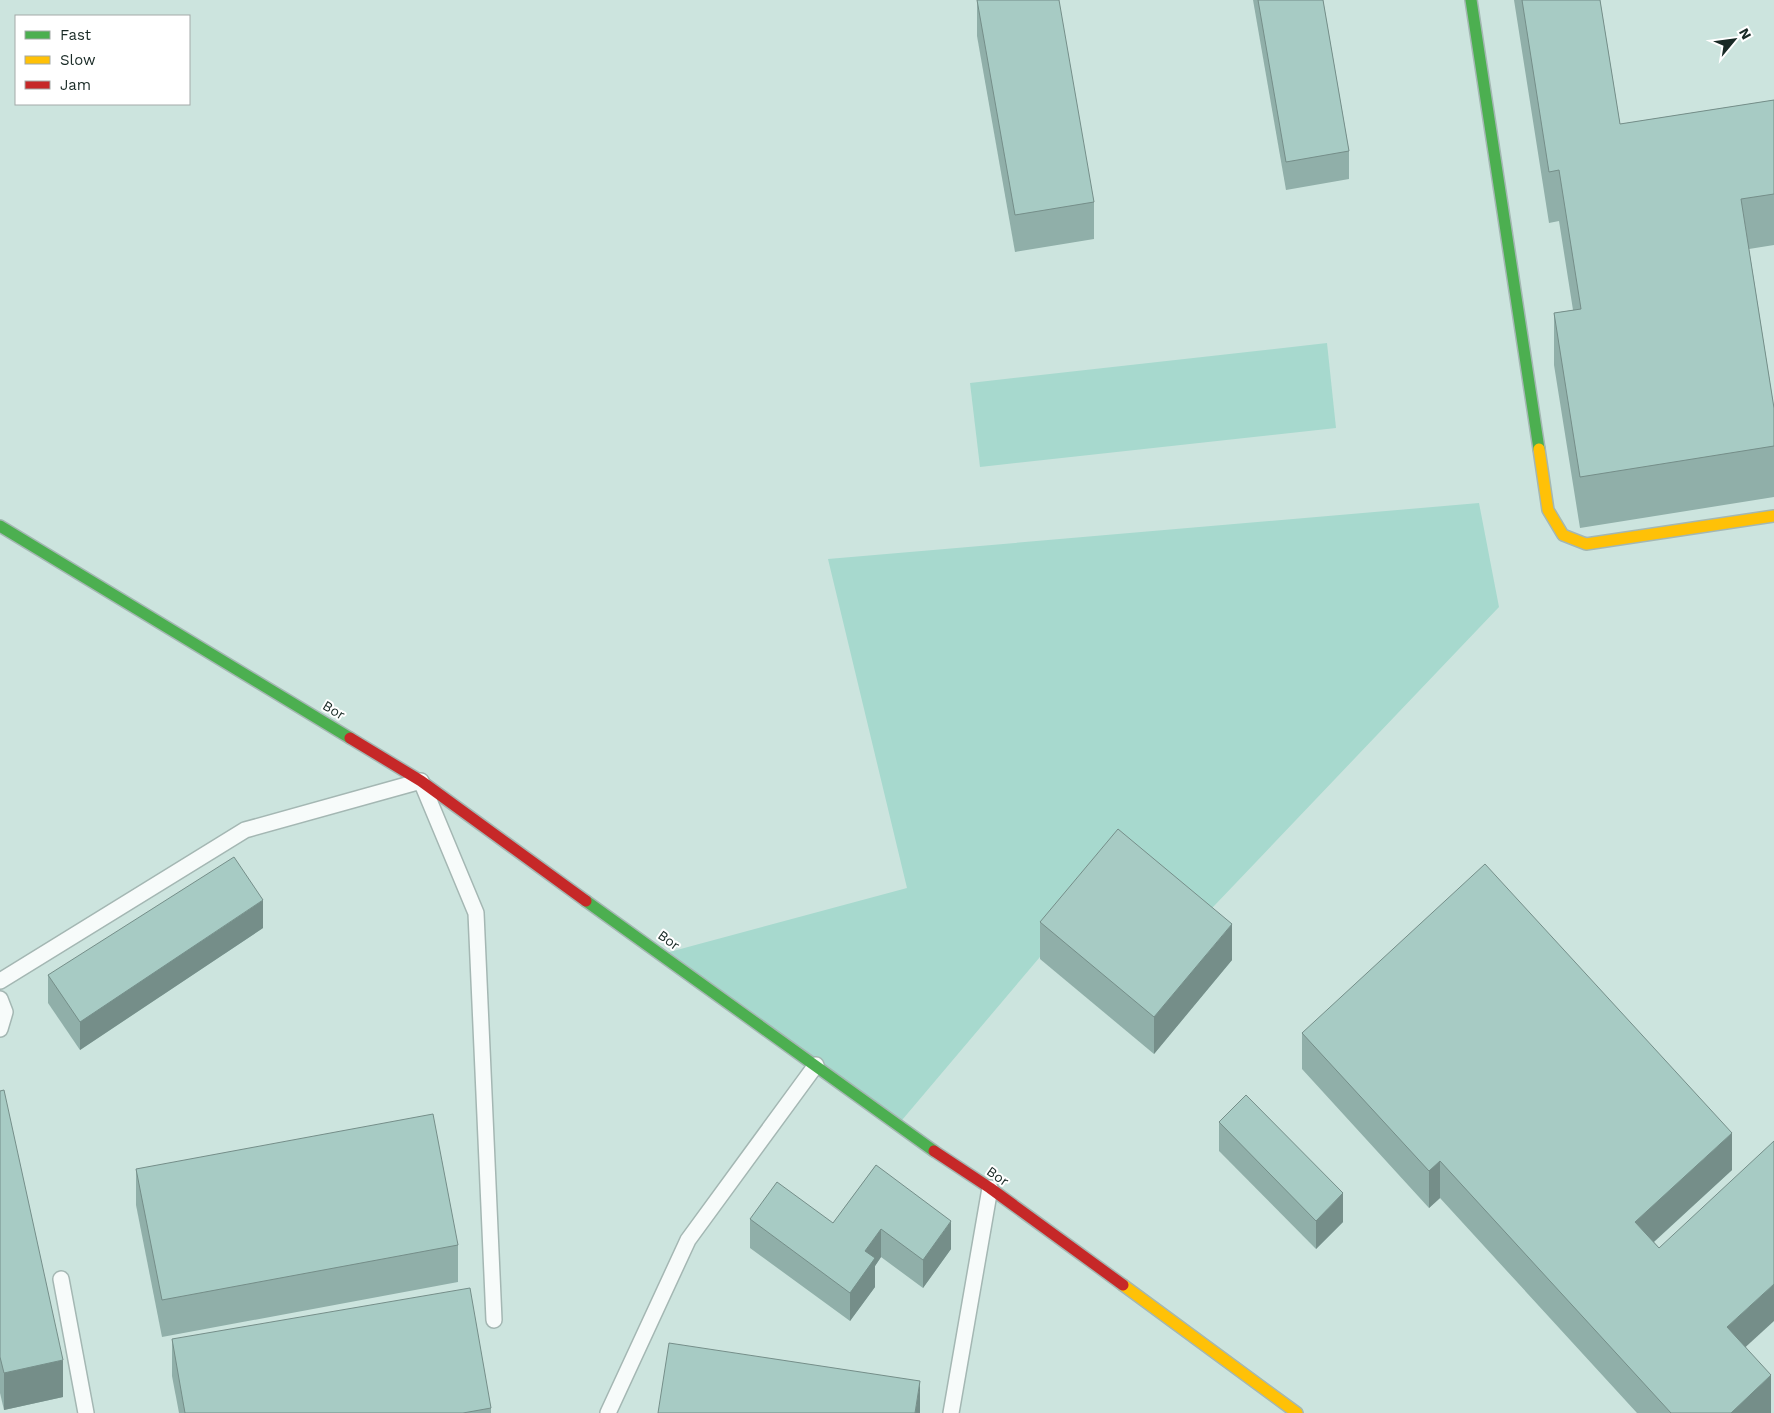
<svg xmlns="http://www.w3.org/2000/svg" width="1774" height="1413" font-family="'Work Sans',sans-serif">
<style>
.green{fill:#a7d9ce}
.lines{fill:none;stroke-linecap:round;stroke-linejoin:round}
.lane-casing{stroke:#a4b7b3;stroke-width:18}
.fast-casing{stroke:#a4b7b3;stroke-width:14}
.slow-casing{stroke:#a4b7b3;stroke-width:14}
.jam-casing{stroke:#a4b7b3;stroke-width:14}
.lane{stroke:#f7fbfa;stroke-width:15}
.fast{stroke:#4caf50;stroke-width:11}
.slow{stroke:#ffc107;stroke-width:11}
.jam{stroke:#c62828;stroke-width:11}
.wall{fill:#90afa9}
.shaded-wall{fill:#758e89}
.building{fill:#a7cbc4;stroke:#758e89}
.labels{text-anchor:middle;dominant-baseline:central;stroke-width:4;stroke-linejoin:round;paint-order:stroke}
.street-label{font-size:14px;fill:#182925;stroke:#fff}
</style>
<rect width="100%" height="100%" fill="#cce4de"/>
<g class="green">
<polygon points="1327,343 1336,428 980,467 970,383"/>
<polygon points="1479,503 1499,607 1193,928 1117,866 897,1126 662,954 907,888 828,559"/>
</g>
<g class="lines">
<g class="lane-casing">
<g id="lane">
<polyline points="0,981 245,830 421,781 476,913 494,1320"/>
<polyline points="0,999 5,1012 0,1029"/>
<polyline points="61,1279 86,1413"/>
<polyline points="608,1413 688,1240 816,1065"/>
<polyline points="951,1413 990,1188"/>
</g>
</g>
<g class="fast-casing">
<g id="fast">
<polyline points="1471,0 1539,449"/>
<polyline points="0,526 350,738"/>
<polyline points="586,901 934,1151"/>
</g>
</g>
<g class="slow-casing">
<g id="slow">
<polyline points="1539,449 1548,510 1563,535 1586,544 1774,516"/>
<polyline points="1123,1285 1297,1413"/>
</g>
</g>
<g class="jam-casing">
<g id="jam">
<polyline points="350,738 421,781 586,901"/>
<polyline points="934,1151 990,1188 1123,1285"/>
</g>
</g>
<use href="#lane" class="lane"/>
<use href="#fast" class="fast"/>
<use href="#slow" class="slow"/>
<use href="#jam" class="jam"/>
</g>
<g class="wall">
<polygon points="977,0 1094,202 1094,239 1015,252 977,36"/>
<polygon points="1253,0 1323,0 1349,151 1349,179 1286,190"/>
<polygon points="1514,0 1600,0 1620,124 1774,100 1774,245 1749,249 1774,408 1774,497 1580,528 1554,365 1554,313 1573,310 1559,221 1549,223"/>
<polygon points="1040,922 1232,960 1154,1054 1040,959"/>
<polygon points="263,928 80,1050 48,1003 48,975"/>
<polygon points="1302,1033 1732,1170 1654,1242 1746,1347 1771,1412 1771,1413 1637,1413 1440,1198 1429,1208 1302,1069"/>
<polygon points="0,1091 63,1397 4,1410 0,1393"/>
<polygon points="1219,1122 1343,1222 1316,1249 1219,1151"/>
<polygon points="876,1165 951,1249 923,1288 881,1257 875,1266 875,1287 850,1321 750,1248 750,1219 833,1223"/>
<polygon points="136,1169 458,1245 458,1282 162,1337 136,1205"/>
<polygon points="172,1339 491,1408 491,1413 179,1413 172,1376"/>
</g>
<g class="shaded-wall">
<polygon points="263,900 263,928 80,1050 80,1022"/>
<polygon points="1232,924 1232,960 1154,1054 1154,1017"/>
<polygon points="1732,1133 1732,1170 1635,1259 1635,1222"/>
<polygon points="1440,1161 1440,1198 1429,1208 1429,1171"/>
<polygon points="1343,1193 1343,1222 1316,1249 1316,1221"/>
<polygon points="951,1221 951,1249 923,1288 923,1260"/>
<polygon points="881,1229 881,1257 875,1266 875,1287 850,1321 850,1293 865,1251"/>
<polygon points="1774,1284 1774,1321 1727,1364 1727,1327"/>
<polygon points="63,1360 63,1397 4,1410 4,1373"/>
<polygon points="1771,1375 1771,1413 1731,1413"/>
<polygon points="920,1381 920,1413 915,1413"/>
</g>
<g class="building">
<polygon points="977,0 1059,0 1094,202 1015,215"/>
<polygon points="1258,0 1323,0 1349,151 1286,162"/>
<polygon points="1522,0 1600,0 1620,124 1774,100 1774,194 1741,199 1774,408 1774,446 1580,477 1554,313 1581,309 1559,170 1549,172"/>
<polygon points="1118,829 1232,924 1154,1017 1040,922"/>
<polygon points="234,857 263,900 80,1022 48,975"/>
<polygon points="1485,864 1732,1133 1635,1222 1659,1248 1774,1141 1774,1284 1727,1327 1771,1375 1731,1413 1671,1413 1440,1161 1429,1171 1302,1033"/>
<polygon points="4,1090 63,1360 4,1373 0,1357 0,1091"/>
<polygon points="1246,1095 1343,1193 1316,1221 1219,1122"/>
<polygon points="433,1114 458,1245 162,1300 136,1169"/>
<polygon points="876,1165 951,1221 923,1260 881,1229 865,1251 875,1258 850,1293 750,1219 777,1182 833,1223"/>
<polygon points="470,1288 491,1408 463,1413 185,1413 172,1339"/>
<polygon points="669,1343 920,1381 915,1413 658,1413"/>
</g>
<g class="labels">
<g class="street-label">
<text transform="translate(334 710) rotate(31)">Bor</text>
<text transform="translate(669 940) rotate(36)">Bor</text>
<text transform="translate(998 1176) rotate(35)">Bor</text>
</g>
</g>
<rect x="15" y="15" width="175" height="90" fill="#ffffff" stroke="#a3a9a8"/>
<rect x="25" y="31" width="25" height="8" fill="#4caf50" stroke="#a3a9a8"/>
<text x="60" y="40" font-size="15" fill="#182925">Fast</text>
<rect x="25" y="56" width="25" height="8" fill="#ffc107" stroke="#a3a9a8"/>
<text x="60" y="65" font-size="15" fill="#182925">Slow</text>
<rect x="25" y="81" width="25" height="8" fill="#c62828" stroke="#a3a9a8"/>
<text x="60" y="90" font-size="15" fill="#182925">Jam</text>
<g transform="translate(1734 40) rotate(61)" stroke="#ffffff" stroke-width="4" paint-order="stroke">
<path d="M0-4L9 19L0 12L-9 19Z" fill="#182925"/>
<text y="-8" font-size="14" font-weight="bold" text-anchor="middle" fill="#182925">N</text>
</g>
</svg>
